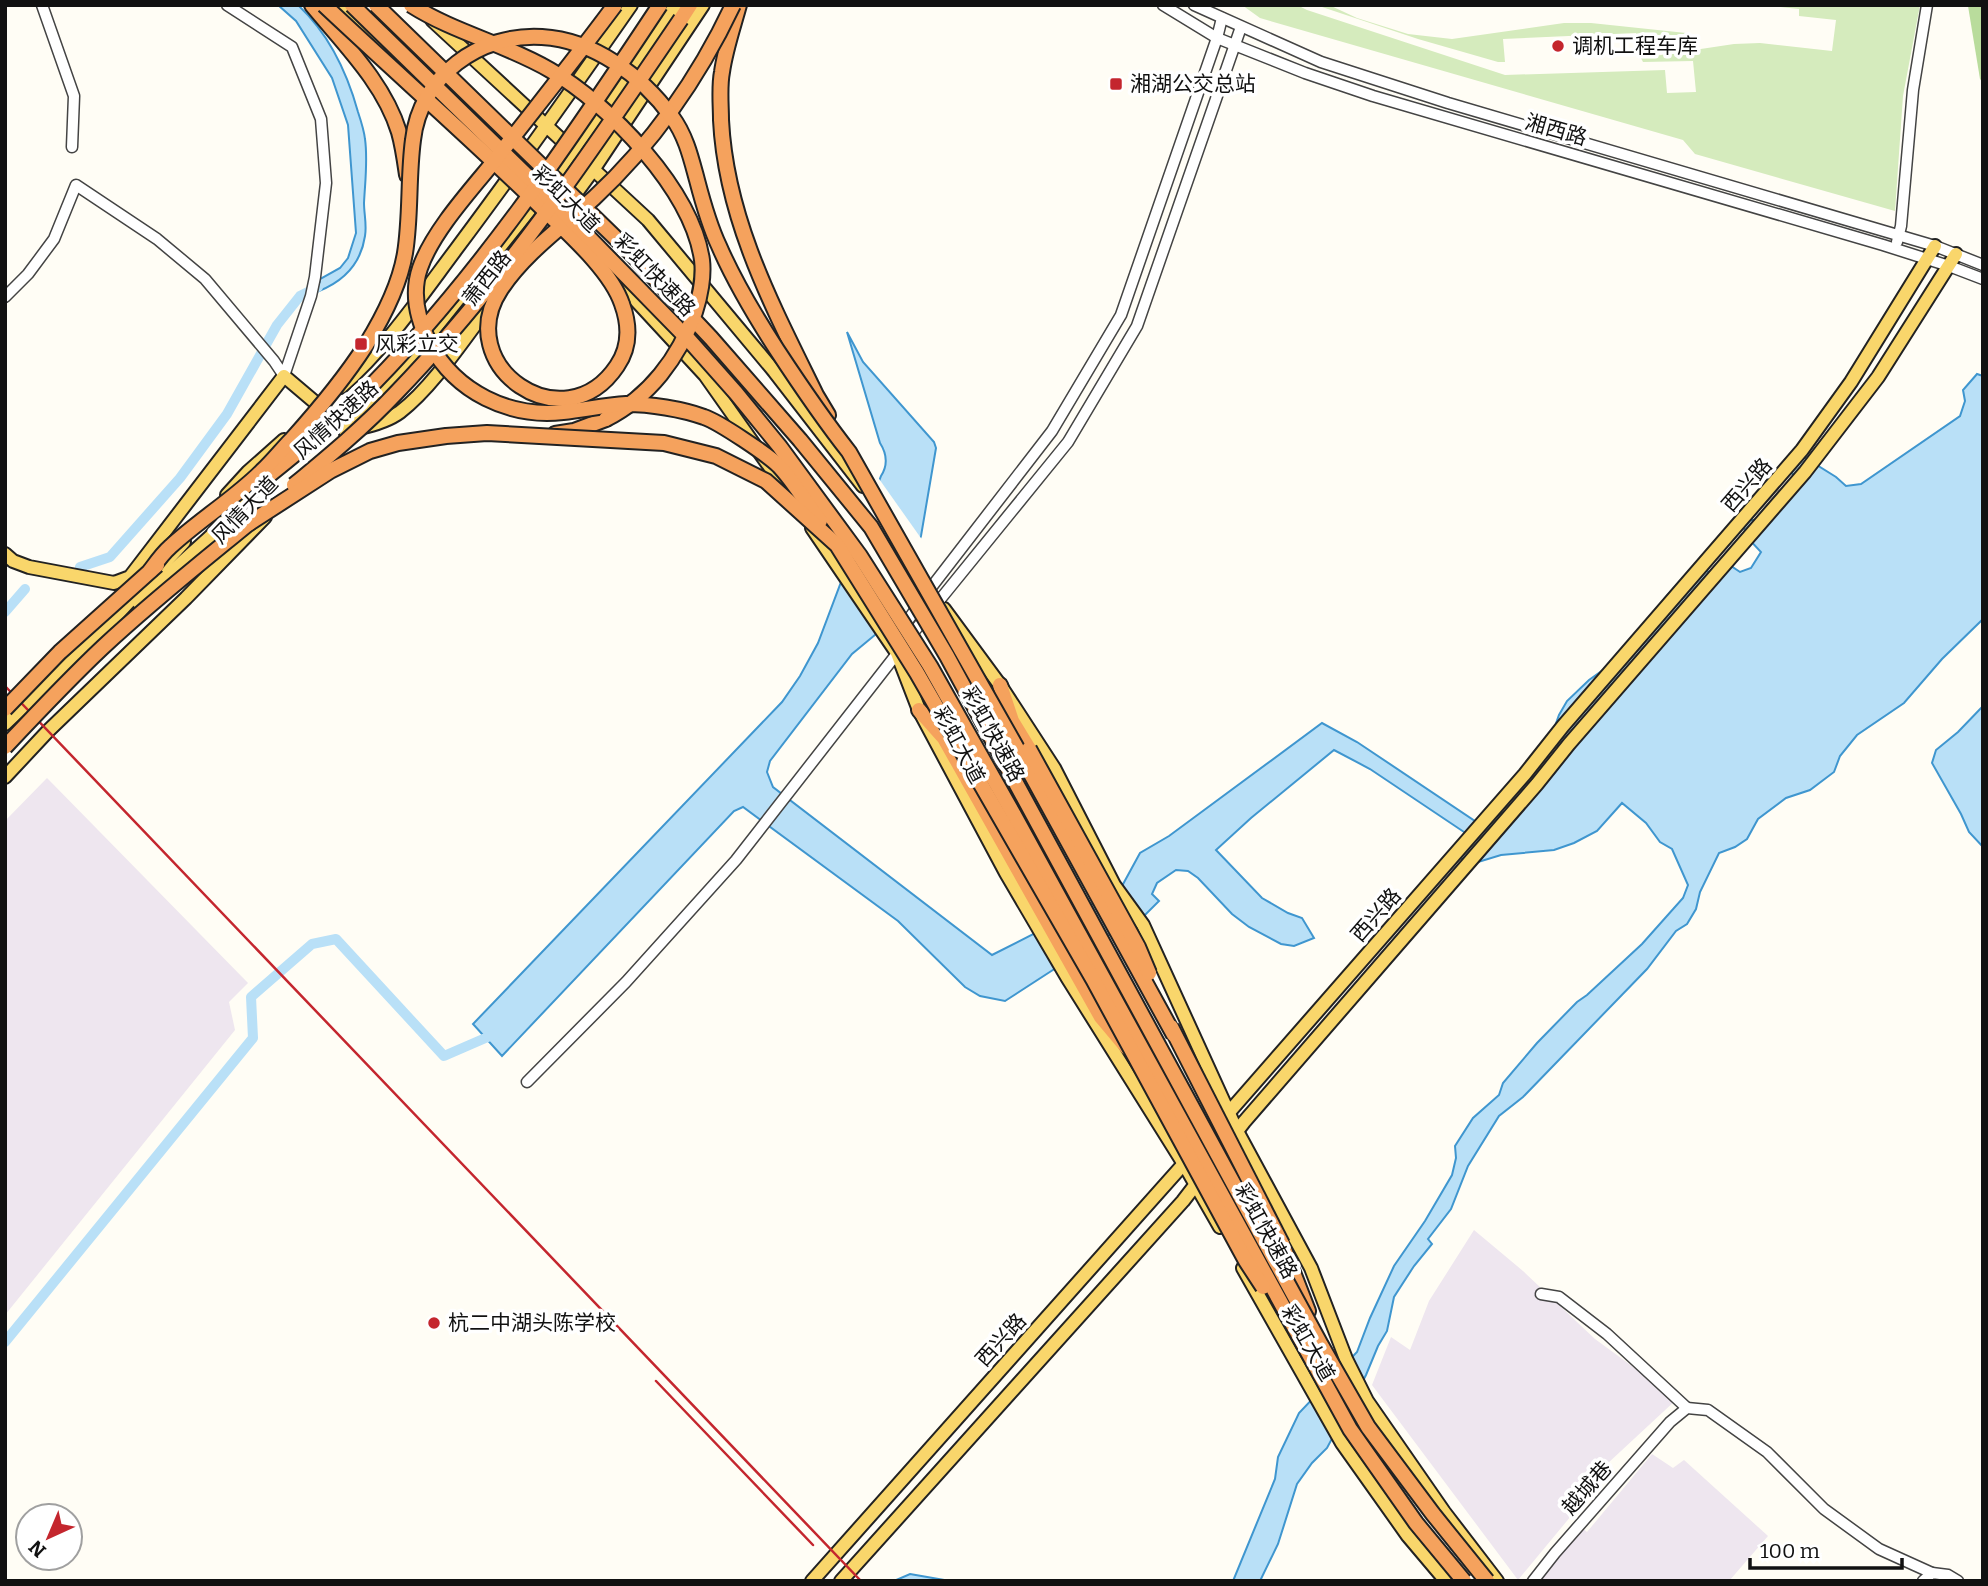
<svg xmlns="http://www.w3.org/2000/svg" width="1988" height="1586" font-family="Bitter,'Noto Sans SC',serif">
<style>
.industrial{fill:#eee6ef}
.green{fill:#d5ebbd}
.forest{fill:#b9dc9c}
.water{fill:#b9e0f7;stroke:#3f96cf;stroke-width:2}
.pier{fill:#fffdf5}
.lines{fill:none;stroke-linecap:round;stroke-linejoin:round}
.canal{stroke:#b9e0f7;stroke-width:10}
.minor-casing{stroke:#444;stroke-width:13}
.major-casing{stroke:#222;stroke-width:16}
.highway-casing{stroke:#222;stroke-width:18}
.minor{stroke:#fff;stroke-width:10}
.major{stroke:#f9d66b;stroke-width:12}
.highway{stroke:#f5a25d;stroke-width:14}
.rail{stroke:#c4262e;stroke-width:2.5}
.highway-bridge-casing{stroke:#222;stroke-width:18;stroke-linecap:butt}
.highway-bridge{stroke:#f5a25d;stroke-width:14}
.poi-dot{fill:#c4262e;stroke:#fff;stroke-width:2.5}
.labels{text-anchor:middle;dominant-baseline:central;stroke-width:7;stroke-linejoin:round;paint-order:stroke}
.poi-label{font-size:21px;fill:#111;stroke:#fff;text-anchor:start}
.street-label{font-size:21px;fill:#111;stroke:#fff}
</style>
<rect width="100%" height="100%" fill="#fffdf5"/>
<g class="industrial">
<polygon points="47,778 248,983 229,1002 235,1030 5,1315 5,821"/>
<polygon points="1474,1230 1523,1271 1595,1339 1677,1399 1593,1477 1600,1481 1518,1580 1372,1385 1391,1337 1410,1350 1429,1301"/>
<polygon points="1652,1454 1673,1468 1684,1460 1768,1536 1729,1581 1541,1581 1579,1525 1587,1532"/>
</g>
<g class="green">
<polygon points="1242,5 1297,5 1307,10 1505,75 1665,70 1667,93 1696,92 1693,61 1643,62 1641,58 1734,44 1760,43 1832,51 1836,20 1799,16 1799,9 1761,5 1866,5 1873,7 1920,5 1903,96 1895,211 1695,154 1683,140 1260,18"/>
<polygon points="1316,5 1329,5 1357,18 1408,34 1452,39 1564,23 1591,23 1686,33 1685,35 1637,38 1636,33 1503,39 1505,62 1498,62 1418,39"/>
</g>
<polygon class="forest" points="1983,5 1983,83 1980,79 1968,6"/>
<g class="water">
<path d="M278,5H298C329,34 347,72 358,112C361,121 364,130 365,139C368,160 365,182 364,203C364,214 367,225 365,236C361,263 344,281 319,291L320,279L340,268L348,258L356,233L348,125L332,78L296,21Z"/>
<path d="M847,332L863,362L934,442L936,448L921,536L887,625L852,654L770,761L767,772L773,787L992,955L1104,898L1122,886L1140,853L1169,836L1322,723L1357,742L1481,825C1509,808 1543,793 1561,764L1555,726L1559,715L1567,701L1589,680L1610,665L1657,611L1664,599L1679,582L1700,569L1716,574L1731,566L1740,572L1751,568L1761,552L1746,536L1744,527L1748,520H1763L1796,480L1790,470L1799,454L1836,477L1846,486L1861,484L1960,416L1965,401L1963,390L1977,374L1983,376V619L1942,659L1904,703L1857,735L1840,756L1834,772L1810,790L1786,798L1758,819L1747,839L1735,847L1719,853L1700,892L1696,909L1687,924L1676,931L1647,969L1523,1097L1499,1116L1468,1166L1451,1209L1428,1239L1432,1244L1414,1266L1394,1297L1387,1331L1378,1346L1366,1375L1327,1448L1312,1463L1297,1484L1278,1544L1260,1581H1233L1275,1479L1278,1457L1299,1413L1357,1352L1370,1318L1394,1266L1425,1221L1452,1175L1456,1158L1455,1146L1473,1118L1499,1095L1503,1083L1537,1043L1577,1002L1587,995L1642,944L1683,898L1688,885L1672,849L1660,842L1646,823L1622,803L1597,831L1574,843L1554,850L1501,855L1475,863L1456,857L1467,834L1370,769L1334,750L1251,818L1216,850L1262,898L1288,913L1302,918L1314,938L1294,946L1281,944L1249,927L1232,914L1198,878L1188,871L1176,870L1157,883L1152,894L1159,901L1144,916L1071,956L1059,966L1005,1001L980,996L965,987L898,921L743,807L734,811L502,1056L473,1024L782,702L800,676L818,643L881,476C888,465 887,454 880,443Z"/>
<polygon points="1983,706 1983,847 1969,832 1961,814 1932,763 1936,750 1958,732"/>
<polygon points="910,1574 950,1581 894,1581"/>
</g>
<polygon class="pier" points="877,476 923,541 889,627 877,637 838,580"/>
<g class="lines">
<g class="canal">
<polyline points="80,567 110,557 180,478 227,414 277,325 300,296 318,287"/>
<polyline points="5,612 25,589"/>
<polyline points="5,1342 253,1038 251,997 312,944 336,939 444,1056 497,1033"/>
</g>
<g class="minor-casing">
<g id="minor">
<polyline points="42,5 74,96 72,147"/>
<polyline points="1163,5 1217,38 1305,73 1373,96 1883,245 1949,266 1983,279"/>
<polyline points="1194,5 1321,62 1448,103 1935,246 1983,265"/>
<polyline points="1897,242 1901,226 1913,90 1927,5"/>
<polyline points="5,297 28,274 54,239 76,185 157,239 205,279 274,361 284,376 311,296 315,277 326,183 321,119 292,47 227,5"/>
<polyline points="901,630 930,589 1052,431 1121,315 1217,38 1222,18"/>
<polyline points="908,639 1068,442 1137,326 1241,27"/>
<polyline points="527,1082 626,982 736,860 899,651"/>
<polyline points="1541,1294 1559,1297 1607,1334 1687,1408"/>
<polyline points="1533,1581 1555,1553 1670,1422 1687,1408 1708,1410 1767,1452 1824,1509 1879,1549 1932,1573"/>
<polyline points="1923,1581 1932,1573 1948,1575 1958,1581"/>
</g>
</g>
<g class="major-casing">
<g id="major">
<polyline points="338,5 424,88"/>
<polyline points="432,20 648,220 774,371 863,486"/>
<polyline points="557,219 593,170 703,5"/>
<polyline points="606,268 705,375 794,501"/>
<path d="M341,387C386,348 421,296 457,248C517,168 574,87 631,5"/>
<path d="M359,428C373,425 388,421 400,412C433,387 466,336 492,302"/>
<polyline points="346,434 408,362 539,198 676,5"/>
<polyline points="227,495 248,472 284,440"/>
<polyline points="812,528 897,653 919,710 1006,873 1067,977 1184,1164 1220,1227"/>
<polyline points="5,554 13,561 29,567 114,583 130,577 284,376 343,426"/>
<polyline points="138,602 210,537 270,472"/>
<polyline points="944,609 1000,685 1054,768 1114,885 1143,925 1237,1131 1311,1268 1346,1359 1367,1401 1444,1512 1497,1581"/>
<polyline points="5,724 92,642 184,542"/>
<polyline points="5,777 48,731 186,598 265,517"/>
<polyline points="1203,1142 1525,774 1563,726 1802,450 1851,382 1935,246"/>
<polyline points="1243,1268 1342,1443 1408,1536 1446,1581"/>
<polyline points="812,1581 1189,1158"/>
<polyline points="841,1581 1183,1201 1244,1122 1537,784 1569,744 1805,472 1878,377 1956,254"/>
</g>
</g>
<g class="highway-casing">
<g id="highway">
<path d="M312,5C344,44 384,83 399,132C403,146 405,161 407,175"/>
<path d="M739,5C733,27 725,50 722,72C719,87 721,105 721,120C726,220 773,307 816,395L828,415"/>
<polyline points="681,19 690,5"/>
<polyline points="555,434 574,431 606,419"/>
<polyline points="1000,685 1012,721 1029,749"/>
<polyline points="919,710 944,738 1101,1017 1127,1048"/>
<polyline points="1282,1244 1308,1311"/>
</g>
</g>
<use href="#minor" class="minor"/>
<use href="#major" class="major"/>
<use href="#highway" class="highway"/>
<g class="rail">
<polyline points="5,686 861,1581"/>
<polyline points="656,1381 813,1545"/>
</g>
<g class="highway-bridge-casing">
<g id="highway-bridge">
<path d="M324,5C394,71 466,134 535,201C562,228 610,268 622,304C630,326 630,347 617,366C564,445 450,366 501,289C525,253 562,227 594,198C652,144 699,77 733,5"/>
<polyline points="352,5 558,206 689,340 736,393 780,447 860,556 930,666 1014,815 1350,1429 1416,1523 1464,1581"/>
<polyline points="376,5 631,253 711,338 800,440 871,527 947,656 1321,1345 1368,1427 1433,1514 1487,1581"/>
<path d="M411,5C455,33 506,44 550,70C609,104 692,190 702,260C704,276 700,297 695,312C679,358 649,397 606,419"/>
<path d="M615,5C575,59 533,111 492,164C468,193 432,233 420,268C411,294 418,321 430,344C456,392 509,418 563,412C584,410 605,405 626,404C650,404 682,409 704,417C719,422 768,455 779,466C794,482 806,503 820,521"/>
<path d="M268,476C298,452 329,427 357,400C473,286 570,141 660,5"/>
<path d="M294,485C329,456 364,427 396,393C505,280 593,149 681,19"/>
<polyline points="248,524 330,471 370,451 398,443 446,436 487,433 664,443 716,456 766,481 837,545 917,673 1093,979 1246,1261 1263,1287"/>
<path d="M150,571C156,563 162,554 170,547C199,520 234,499 262,471C273,461 282,449 292,439C319,409 344,379 366,345C382,319 400,284 405,253C411,216 408,177 413,140C420,76 480,33 542,37C594,40 642,76 672,117C686,136 691,158 697,180C703,203 709,225 719,246C735,283 755,316 777,350C800,385 823,419 849,452L1015,745L1174,1035"/>
<polyline points="5,709 60,652 157,565"/>
<path d="M5,747C37,713 69,679 103,647C151,602 203,561 254,519"/>
<polyline points="1029,749 1138,947 1149,973"/>
<polyline points="1171,1027 1282,1244"/>
</g>
</g>
<use href="#highway-bridge" class="highway-bridge"/>
</g>
<g class="poi-dot">
<circle cx="1558" cy="46" r="7"/>
<rect x="1109" y="77" width="14" height="14" rx="3.5"/>
<rect x="354" y="337" width="14" height="14" rx="3.5"/>
<circle cx="434" cy="1323" r="7"/>
</g>
<g class="labels">
<g class="poi-label">
<text x="1572" y="46">调机工程车库</text>
<text x="1130" y="84">湘湖公交总站</text>
<text x="375" y="344">风彩立交</text>
<text x="448" y="1323">杭二中湖头陈学校</text>
</g>
<g class="street-label">
<text transform="translate(1556 130) rotate(16)">湘西路</text>
<text transform="translate(566 199) rotate(45)">彩虹大道</text>
<text transform="translate(655 275) rotate(46)">彩虹快速路</text>
<text transform="translate(487 278) rotate(-52)">萧西路</text>
<text transform="translate(336 420) rotate(-42)">风情快速路</text>
<text transform="translate(1747 485) rotate(-49)">西兴路</text>
<text transform="translate(245 510) rotate(-46)">风情大道</text>
<text transform="translate(993 734) rotate(61)">彩虹快速路</text>
<text transform="translate(959 745) rotate(62)">彩虹大道</text>
<text transform="translate(1376 915) rotate(-49)">西兴路</text>
<text transform="translate(1266 1231) rotate(61)">彩虹快速路</text>
<text transform="translate(1001 1340) rotate(-48)">西兴路</text>
<text transform="translate(1308 1343) rotate(60)">彩虹大道</text>
<text transform="translate(1587 1488) rotate(-49)">越城巷</text>
</g>
</g>
<rect width="1988" height="1586" fill="none" stroke="#111111" stroke-width="14"/>
<g transform="translate(49 1537) rotate(224)"><circle r="33" fill="#ffffff" stroke="#a0a0a0" stroke-width="2"/>
<path d="M0-5L12 26L0 18L-12 26Z" fill="#c4262e"/>
<text y="-10" font-size="19" font-weight="bold" text-anchor="middle" fill="#111111">N</text>
</g>
<path d="M1750 1558v10h152v-10" fill="none" stroke="#111111" stroke-width="3.5"/>
<text x="1760" y="1558" font-size="21" fill="#111111" stroke="#ffffff" stroke-width="5" paint-order="stroke">100 m</text>
</svg>
